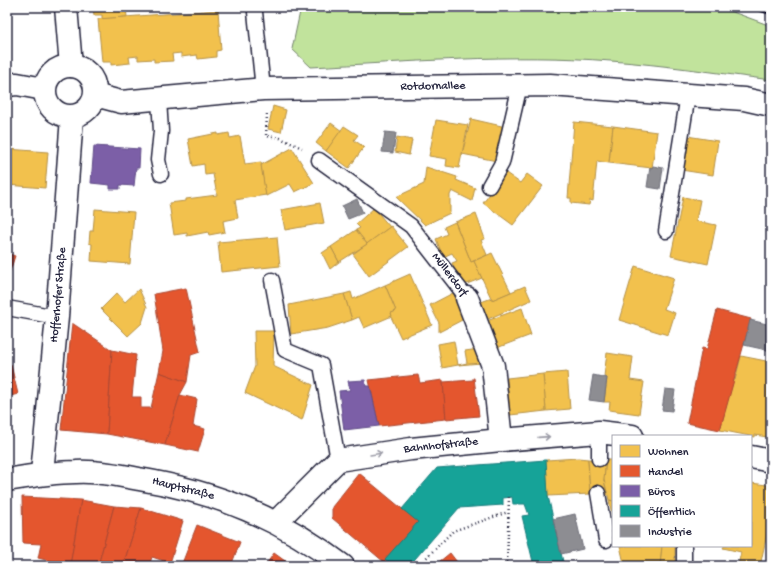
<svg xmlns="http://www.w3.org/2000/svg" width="778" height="573" font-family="'Gochi Hand',sans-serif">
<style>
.green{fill:#c1e39c;stroke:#72826c}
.homes{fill:#f2c14e;stroke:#b49148}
.shops{fill:#e4572e;stroke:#aa4732}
.offices{fill:#7b5ea7;stroke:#604c87}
.public{fill:#17a398;stroke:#1a7c7c}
.industry{fill:#8d8d92;stroke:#6d6d78}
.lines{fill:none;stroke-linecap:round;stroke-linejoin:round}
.service-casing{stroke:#22223b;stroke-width:17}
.minor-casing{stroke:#22223b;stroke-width:25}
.tertiary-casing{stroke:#22223b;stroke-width:25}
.secondary-casing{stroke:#22223b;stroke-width:25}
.path{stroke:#22223b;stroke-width:2.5;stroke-dasharray:1 3;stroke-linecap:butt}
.service{stroke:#fff;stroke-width:14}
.minor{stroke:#fff;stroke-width:22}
.tertiary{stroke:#fff;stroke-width:22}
.secondary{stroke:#fff;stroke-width:22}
.rail-casing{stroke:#22223b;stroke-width:4.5}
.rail{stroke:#fff;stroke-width:3;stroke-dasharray:9;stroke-linecap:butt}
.oneway{stroke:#9c9ca7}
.labels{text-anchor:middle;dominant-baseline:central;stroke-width:4;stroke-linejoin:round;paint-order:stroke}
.street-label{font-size:12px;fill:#22223b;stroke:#fff}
</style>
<rect width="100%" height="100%" fill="#fff"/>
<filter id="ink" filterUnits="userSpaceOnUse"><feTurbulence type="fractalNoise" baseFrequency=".025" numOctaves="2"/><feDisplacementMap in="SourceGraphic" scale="8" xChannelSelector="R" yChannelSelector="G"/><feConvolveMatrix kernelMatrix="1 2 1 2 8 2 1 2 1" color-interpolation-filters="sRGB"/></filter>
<g filter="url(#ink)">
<path class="green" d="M301,7H719L771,26V80C718,73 664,65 611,61C512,53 410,62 311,67L292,49Z"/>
<g class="homes">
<polygon points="93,7 126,7 127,17 102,19 102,15 94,15"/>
<polygon points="218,10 221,50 216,51 216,57 198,59 197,55 181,57 181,53 172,54 173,61 154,62 154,59 138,60 138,56 129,57 130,63 111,65 111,62 102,62 98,19"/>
<polygon points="273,106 286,110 281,132 268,129"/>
<polygon points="471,119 506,127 497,161 462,154"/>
<polygon points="436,120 468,125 459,168 446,166 447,159 429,156"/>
<polygon points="574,122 613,126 609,163 597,161 593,201 590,200 589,205 571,203 571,198 568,198"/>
<polygon points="331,123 342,131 326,151 316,143"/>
<polygon points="344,126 358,135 354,140 364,147 349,168 326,151"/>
<polygon points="613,126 657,132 652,168 609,163"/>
<polygon points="218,133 218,135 229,133 230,138 240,136 245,164 261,162 266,195 235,200 238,218 223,221 225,232 209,235 208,232 187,236 187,233 174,235 169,203 186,201 186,199 217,195 213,174 205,175 204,164 193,166 188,139"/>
<polygon points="687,136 718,141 713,175 681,170"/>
<polygon points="397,137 412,140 409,155 395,152"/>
<polygon points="292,148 314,183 295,192 290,184 266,196 261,165"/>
<polygon points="7,149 48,152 45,188 7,185"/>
<polygon points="426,167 457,177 456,180 475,188 472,201 452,191 450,195 450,213 425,225 396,197 424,184"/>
<polygon points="506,173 520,183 527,174 543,186 513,225 483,203"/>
<polygon points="683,197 700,200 696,221 716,225 708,264 671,256"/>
<polygon points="320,203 324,223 285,230 281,210"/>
<polygon points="374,208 390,227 367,244 356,230 360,228 356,224"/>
<polygon points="95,209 134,212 130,264 91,261 92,244 89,243 90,231 93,231"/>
<polygon points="476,214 485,239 481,240 487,255 471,262 455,222"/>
<polygon points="455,222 471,262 474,261 482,278 462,286 452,263 457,261 452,253 443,257 436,239 447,234 444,227"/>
<polygon points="391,226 408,247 369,276 353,254"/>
<polygon points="356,230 367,244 339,262 331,247"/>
<polygon points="277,237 280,266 221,272 218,242"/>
<polygon points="331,247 339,262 330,269 322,253"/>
<polygon points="492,253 511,292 492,300 474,261"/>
<polygon points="635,266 674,278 664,309 675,313 668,335 619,320"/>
<polygon points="410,274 432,325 401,338 391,317 391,313 396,311 385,285"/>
<polygon points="385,285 396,311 391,313 392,316 364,328 359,317 352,320 344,294 351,292 353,299"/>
<polygon points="525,286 531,300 488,319 481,302 492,298 492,300"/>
<polygon points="139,289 147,307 142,323 128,336 101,309 117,293 125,302"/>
<polygon points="453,293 466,318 439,332 439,323 430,305"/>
<polygon points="344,294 352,320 328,328 291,334 289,305"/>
<polygon points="522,308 531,335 494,349 484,322"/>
<polygon points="254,331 274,331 273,366 313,385 302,420 245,393 255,366"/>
<polygon points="454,341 458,365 442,368 438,344"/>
<polygon points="479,349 481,363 458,365 467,363 465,351"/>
<polygon points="607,353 633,357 630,380 644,382 639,414 609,410 610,402 604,402 607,378 604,376"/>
<polygon points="741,356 771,362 771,418 767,437 755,435 755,437 720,430 733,380 735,380"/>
<polygon points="567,372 570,409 546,411 543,374"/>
<polygon points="543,374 546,411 510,415 507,378"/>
<polygon points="578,458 588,459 590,494 548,496 546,460"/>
<polygon points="588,459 606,460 604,480 607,493 590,494"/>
<polygon points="606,460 613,460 613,501 609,500 604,480"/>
<polygon points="751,483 767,485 770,491 769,498 771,498 771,516 760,566 738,566 741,552 723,548 724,546 751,546"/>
<polygon points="609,500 613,501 613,519"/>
<polygon points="620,546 662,546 660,566 624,563"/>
<polygon points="662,546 675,546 675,566 660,566"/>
</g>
<g class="shops">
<polygon points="7,253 15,256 7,280"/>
<polygon points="186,288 200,352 191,355 187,382 159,372 163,351 154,294"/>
<polygon points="717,310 751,319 720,430 687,423 702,348 707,349"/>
<polygon points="72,323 112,350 107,434 61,430"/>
<polygon points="112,350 136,355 132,397 141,397 141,408 151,408 159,372 187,382 180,395 165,445 107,434"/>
<polygon points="11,365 18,394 7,397 7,366"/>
<polygon points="418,375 420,383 443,380 446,419 379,426 369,380"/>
<polygon points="473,378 474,378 479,416 446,419 443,382 473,380"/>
<polygon points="180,395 197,399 193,426 205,429 198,452 165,445"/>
<polygon points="359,473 418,522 384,562 332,518 332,507"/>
<polygon points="22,497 81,500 70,566 38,558 41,544 23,543"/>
<polygon points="81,500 114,506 98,566 70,566"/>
<polygon points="114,506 141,508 123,566 98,566"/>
<polygon points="141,508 183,521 170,563 152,557 149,566 123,566"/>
<polygon points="197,525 240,542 231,566 181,566"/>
<polygon points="274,553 292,566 265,566"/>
<polygon points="450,553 460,566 434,566"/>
</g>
<g class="offices">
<polygon points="94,146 140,149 139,168 136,168 134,186 120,185 120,189 110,189 110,185 91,183"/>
<polygon points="365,380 366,386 370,386 379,426 344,430 339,391 350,390 348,381"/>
</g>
<polygon class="public" points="546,460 548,496 564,566 534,566 522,516 529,515 525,504 513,504 512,497 503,498 503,505 459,508 409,566 392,566 385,559 418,522 402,509 437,468"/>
<g class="industry">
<polygon points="385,132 396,133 393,153 382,152"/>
<polygon points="653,166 663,168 660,189 647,187 650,167 652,168"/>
<polygon points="357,199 363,213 348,219 342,206"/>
<polygon points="750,320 771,325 771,351 744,345"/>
<polygon points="593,375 607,378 604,402 589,400"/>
<polygon points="665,389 675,390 672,411 662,410"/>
<polygon points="575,514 583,549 561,554 553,519"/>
</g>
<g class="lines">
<g class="service-casing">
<g id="service">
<polyline points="255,12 263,89"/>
<polyline points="159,100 161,131 158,160 161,174"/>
<polyline points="319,160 411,226 467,298"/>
<polyline points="489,186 502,163 520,85"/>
<polyline points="666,231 688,95"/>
<polyline points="272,280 285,350 321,365 338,460"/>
<polyline points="7,308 57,317"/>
<polyline points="599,432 599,459"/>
<polyline points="598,493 606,540"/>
<polyline points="684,546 684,566"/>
</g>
</g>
<g class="minor-casing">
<g id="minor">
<polyline points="7,85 17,84 44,89"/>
<polyline points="95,95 121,102 263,89 550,85 744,99 771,105"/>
<polyline points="467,298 493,366 501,440"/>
<polyline points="751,457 771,461"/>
<polyline points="276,522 338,460 411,449 501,440 599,432 632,436"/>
</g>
</g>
<g class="tertiary-casing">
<g id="tertiary">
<polyline points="66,7 71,66"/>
<circle cx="70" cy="91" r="25"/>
<polyline points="42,473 57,317 72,117"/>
</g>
</g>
<g class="secondary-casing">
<path id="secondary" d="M7,480C30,476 53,472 76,472C97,471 118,475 139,479C217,492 280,518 343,566"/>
</g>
<g class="path">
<polyline points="267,114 266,136 280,138 302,148"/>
<polyline points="418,566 453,531 508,512"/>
<polyline points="507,566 509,497"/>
</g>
<use href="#service" class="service"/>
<use href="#minor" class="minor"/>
<use href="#tertiary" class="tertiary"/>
<use href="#secondary" class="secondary"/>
<g class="rail-casing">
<polyline id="rail" points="753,7 771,13"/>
</g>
<use href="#rail" class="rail"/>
</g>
<defs><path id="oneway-shaft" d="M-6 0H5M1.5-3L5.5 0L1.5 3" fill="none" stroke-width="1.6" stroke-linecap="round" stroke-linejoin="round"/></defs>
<g class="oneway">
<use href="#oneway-shaft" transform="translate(544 437) rotate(-4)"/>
<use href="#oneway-shaft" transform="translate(376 454) rotate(-9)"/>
</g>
</g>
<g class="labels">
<g class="street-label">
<text transform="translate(433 87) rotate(-1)">Rotdornallee</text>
<text transform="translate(449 275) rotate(53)">Müllerdorf</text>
<text transform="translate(59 295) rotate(-85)">Hofferhofer Straße</text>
<text transform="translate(441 446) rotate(-6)">Bahnhofstraße</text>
<text transform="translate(183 489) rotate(14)">Hauptstraße</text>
</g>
</g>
<rect width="778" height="573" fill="none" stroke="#fff" stroke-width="24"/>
<rect x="12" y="12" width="754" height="549" fill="none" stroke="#22223b" stroke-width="1.5" filter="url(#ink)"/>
<rect x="612" y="435" width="140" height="112" fill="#ffffff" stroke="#a7a7b1"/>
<rect x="620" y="445" width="20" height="12" fill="#f2c14e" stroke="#a7a7b1"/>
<text x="648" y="455" font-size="12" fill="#22223b">Wohnen</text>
<rect x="620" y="465" width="20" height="12" fill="#e4572e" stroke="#a7a7b1"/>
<text x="648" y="475" font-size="12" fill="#22223b">Handel</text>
<rect x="620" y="485" width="20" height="12" fill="#7b5ea7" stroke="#a7a7b1"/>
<text x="648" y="495" font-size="12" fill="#22223b">Büros</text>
<rect x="620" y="505" width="20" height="12" fill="#17a398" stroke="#a7a7b1"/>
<text x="648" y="515" font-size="12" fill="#22223b">Öffentlich</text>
<rect x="620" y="525" width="20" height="12" fill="#8d8d92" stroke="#a7a7b1"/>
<text x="648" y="535" font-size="12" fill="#22223b">Industrie</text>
</svg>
